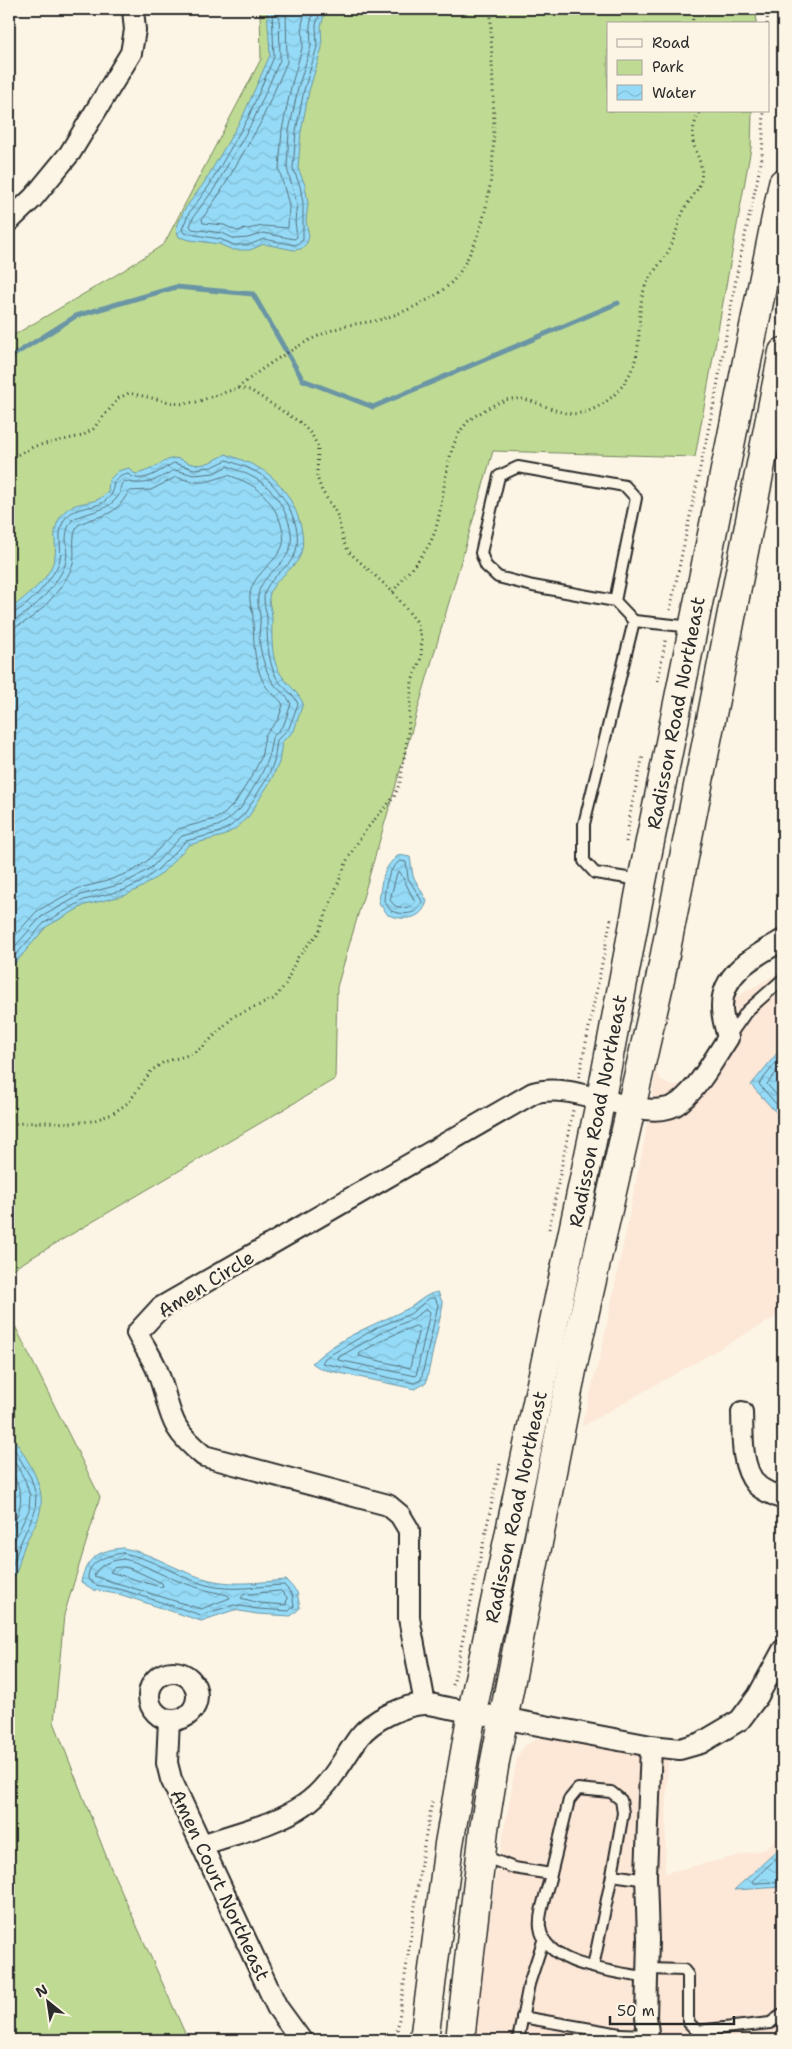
<svg xmlns="http://www.w3.org/2000/svg" width="792" height="2049" font-family="'Shantell Sans',sans-serif">
<style>
.built{fill:#fde7d7}
.green{fill:#bfdb93;stroke:#75835f}
.water{fill:url(#water-waves);stroke:#6b95a5}
.lines{fill:none;stroke-linecap:round;stroke-linejoin:round}
.shore{stroke:#55717d;stroke-width:1}
.stream{stroke:#6b95a5;stroke-width:5}
.lane-casing{stroke:#2b2b2b;stroke-width:14}
.street-casing{stroke:#2b2b2b;stroke-width:24}
.secondary-casing{stroke:#2b2b2b;stroke-width:31}
.path{stroke:#2b2b2b;stroke-width:3;stroke-dasharray:1 4;stroke-linecap:butt}
.lane{stroke:#fcf5e5;stroke-width:10}
.street{stroke:#fcf5e5;stroke-width:20}
.secondary{stroke:#fcf5e5;stroke-width:28}
.labels{text-anchor:middle;dominant-baseline:central;stroke-width:5;stroke-linejoin:round;paint-order:stroke}
.street-label{font-size:19px;fill:#2b2b2b;stroke:#fcf5e5}
</style>
<defs>
<pattern id="water-waves" width="16" height="10" patternUnits="userSpaceOnUse" patternTransform="scale(1.25)"><rect width="16" height="10" fill="#95dbf7"/><path d="M0 5q4-4 8 0t8 0" fill="none" stroke="#81bcd4"/></pattern>
</defs>
<rect width="100%" height="100%" fill="#fcf5e5"/>
<filter id="ink" filterUnits="userSpaceOnUse"><feTurbulence type="fractalNoise" baseFrequency=".02" numOctaves="2"/><feDisplacementMap in="SourceGraphic" scale="10" xChannelSelector="R" yChannelSelector="G"/><feConvolveMatrix kernelMatrix="1 2 1 2 8 2 1 2 1" color-interpolation-filters="sRGB"/></filter>
<g filter="url(#ink)">
<g class="built">
<polygon points="783,970 783,1313 581,1427 601,1353 645,1138 657,1063 657,1073 662,1081 672,1086 683,1083 737,1010 732,1008 733,999"/>
<polygon points="541,1737 668,1758 665,1873 766,1849 783,1831 783,2040 472,2040 486,1934 517,1758 524,1746"/>
</g>
<g class="green">
<polygon points="260,9 757,9 756,24 608,24 608,111 752,111 751,148 695,457 493,451 337,987 335,1079 9,1271 9,338 121,272 164,244 261,59"/>
<polygon points="9,1314 100,1497 64,1615 54,1722 110,1866 188,2040 9,2040"/>
</g>
<g class="water">
<polygon points="267,9 326,9 321,26 322,48 309,91 301,132 298,168 305,185 308,203 306,221 309,236 307,243 301,249 294,250 264,244 250,250 233,250 219,244 190,240 179,237 176,229 184,210 204,183 243,116 270,55"/>
<path d="M226,454C242,460 260,466 273,478C292,494 312,537 298,560C290,572 269,583 269,599C269,605 272,611 272,618C272,636 270,660 282,676C289,686 297,691 303,703L294,731L282,742L279,763L270,782L249,816L235,829L223,836L189,845L160,875L142,887L126,895L85,905L46,927L17,961L9,966V611C25,595 47,584 54,560C59,544 48,531 64,512C73,502 88,504 99,499C102,497 105,494 108,492L109,480L118,471L129,468L135,474C150,472 158,463 171,459C180,456 185,463 193,464C204,467 217,459 226,454Z"/>
<path d="M399,855L410,857L413,876L427,901C422,920 405,921 388,915L379,903C381,883 382,867 399,855Z"/>
<polygon points="783,1046 783,1120 751,1085"/>
<path d="M438,1292L443,1304L426,1383L415,1389L321,1369L312,1363C337,1338 374,1325 405,1310C418,1304 424,1294 438,1292Z"/>
<path d="M9,1431C23,1454 47,1483 40,1512C38,1524 28,1535 24,1547C19,1560 18,1575 9,1586Z"/>
<path d="M123,1548C154,1553 179,1573 210,1580C236,1586 260,1582 286,1580L297,1592L300,1608L291,1616L257,1614L234,1610L201,1621L122,1595L94,1590L81,1582C86,1557 100,1550 123,1548Z"/>
<polygon points="783,1844 783,1887 734,1890 783,1845"/>
</g>
<g class="lines">
<g class="shore">
<polyline points="272,9 274,57 248,118 209,186 189,213 182,229 184,233 220,239 234,245 249,245 264,239 295,245 303,240 303,203 300,186 293,168 296,131 304,90 317,47 316,25 321,9"/>
<polyline points="279,9 280,60 253,121 214,189 194,216 190,226 192,229 222,233 235,239 248,238 263,233 294,239 297,237 295,221 297,204 287,168 289,131 298,88 311,46 310,25 314,9"/>
<polyline points="286,9 287,62 260,124 220,193 202,219 203,223 224,225 237,231 263,226 288,228 289,205 279,169 282,130 291,87 303,45 302,24 306,9"/>
<path d="M9,614C24,613 57,575 60,559C62,546 57,535 63,522C71,507 87,509 100,504C105,502 109,497 112,494L114,482L121,476L128,474C142,486 160,470 174,463L194,469L212,467L227,460C242,466 260,471 271,483C288,500 305,532 294,556C287,570 264,580 264,599C264,605 266,611 267,617C267,638 267,658 276,677C282,688 293,692 298,704L289,728L277,740L274,762L266,780L245,813L232,825L221,832L186,841L156,871L140,883L124,890L84,900L44,923L14,957L9,960"/>
<path d="M9,621C27,620 63,579 66,561C69,545 61,535 73,519C87,512 105,512 116,499C122,493 118,487 124,481C148,487 154,480 175,470L194,475L214,473L228,466C241,472 254,476 265,485C281,498 299,533 288,553C280,569 260,577 258,596C257,602 259,609 260,615C261,622 259,630 259,638C260,651 265,670 272,681C277,690 287,694 291,704L284,724L272,738L268,760L260,777L241,808L228,820L218,826L182,836L152,867L136,877L122,884L81,895L41,917L9,953"/>
<path d="M9,628C31,627 67,585 73,564C76,550 70,538 78,525C103,512 112,521 129,491L151,490L176,477C201,485 204,483 228,475C239,479 253,484 262,493C274,505 291,534 280,551C271,566 252,576 250,595C249,603 253,610 253,618C254,641 253,664 265,685C270,693 279,697 283,705L278,720L265,735L261,758L253,774L235,803L224,814L215,819L178,829L147,861L133,871L104,882L79,888L37,911L9,942"/>
<path d="M400,861L406,862L408,878L422,901C418,916 403,915 391,911L384,901C385,887 387,870 400,861Z"/>
<path d="M400,872L415,902C411,909 402,908 395,906L390,900L397,873Z"/>
<polyline points="783,1054 759,1084 783,1112"/>
<polyline points="783,1064 767,1084 783,1103"/>
<polygon points="430,1298 435,1298 438,1305 421,1380 414,1383 322,1363 325,1358 378,1327 410,1314"/>
<polygon points="427,1309 430,1312 416,1376 338,1360 339,1357 381,1333 412,1319"/>
<polygon points="416,1326 419,1328 410,1368 359,1356 360,1353 384,1339"/>
<polyline points="9,1440 31,1478 36,1495 35,1511 20,1544 9,1576"/>
<polyline points="9,1452 25,1480 30,1496 29,1510 14,1541 9,1560"/>
<path d="M9,1467C26,1497 23,1504 9,1534"/>
<path d="M123,1553C152,1558 178,1577 206,1585C233,1592 257,1586 284,1585L292,1594L294,1606L289,1611L258,1609L234,1605L201,1615L123,1590L96,1585L88,1579C87,1561 108,1555 123,1553Z"/>
<path d="M123,1559C141,1562 154,1572 171,1578C190,1586 208,1591 228,1595L230,1598L201,1609L94,1576C98,1564 111,1561 123,1559Z"/>
<polygon points="123,1567 132,1569 162,1583 163,1586 160,1587 110,1572 113,1568"/>
<polygon points="281,1591 287,1597 286,1605 259,1603 241,1598 243,1595"/>
<polyline points="783,1852 752,1881 755,1883 783,1882"/>
</g>
<polyline class="stream" points="9,358 76,316 176,287 253,294 303,380 373,407 618,303"/>
<g class="lane-casing">
<g id="lane">
<polyline points="615,601 636,498 625,486 518,467 499,476 481,553 486,566 498,577 533,586 615,601 634,621"/>
<polyline points="640,880 595,873 584,861 584,824 634,621 693,627"/>
<polyline points="728,1038 747,1011 783,979"/>
<path d="M481,1855L514,1868L551,1874C548,1888 538,1914 540,1927C545,1967 615,1971 648,1978"/>
<polyline points="551,1874 569,1800 578,1789 611,1792 621,1800 623,1813 612,1875"/>
<polyline points="593,1967 612,1875 647,1880"/>
<polyline points="648,1969 684,1970 688,1975 688,2022 697,2031 770,2023 783,2014"/>
<polyline points="522,2017 620,2034"/>
<polyline points="619,2039 620,2034 648,2035"/>
<polyline points="518,2040 529,1984 543,1941"/>
</g>
</g>
<g class="street-casing">
<g id="street">
<polyline points="9,221 33,198 70,153 131,53 135,30 133,9"/>
<path d="M742,1412C743,1435 740,1465 756,1484C762,1491 775,1495 783,1499"/>
<circle cx="173" cy="1696" r="24"/>
<path d="M425,1704L409,1618V1530L400,1515L388,1505L204,1456C165,1425 173,1412 157,1370C152,1357 143,1345 137,1333L160,1308L533,1093C577,1079 649,1128 680,1102C700,1086 714,1059 728,1038C726,1029 722,1018 722,1008C721,972 757,955 783,940"/>
<polyline points="169,1720 167,1763 171,1779 277,2007 301,2040"/>
<path d="M202,1845C235,1833 275,1825 304,1805C330,1787 341,1762 359,1737C372,1720 405,1704 426,1704C434,1704 441,1707 449,1708L651,1746L680,1749L701,1743L740,1720L758,1696L783,1650"/>
<polyline points="649,2040 646,2017 648,1940 646,1875 651,1746"/>
</g>
</g>
<g class="secondary-casing">
<g id="secondary">
<polyline points="424,2040 449,1844 472,1712 601,1098 642,881 783,183"/>
<polyline points="460,2040 484,1829 495,1761 575,1355 660,980 783,352"/>
</g>
</g>
<g class="path">
<polyline points="692,9 693,24"/>
<polyline points="767,24 768,9"/>
<path d="M238,388C262,367 311,335 342,327C354,323 367,323 379,320C403,313 436,299 453,281C462,271 468,257 474,245C505,170 490,88 491,9"/>
<polyline points="9,459 35,446 82,436 93,429 119,398 129,393 179,404 196,402 238,388 250,390 301,423 312,435 318,447 317,477 322,491 337,514 344,543 349,552 393,592 416,621 422,640 421,658 412,681 408,733 400,783 394,797 364,832 348,858 319,932 297,958 285,985 274,999 234,1016 204,1046 192,1054 164,1062 151,1071 129,1102 112,1114 92,1121 71,1123 45,1122 9,1124"/>
<path d="M393,592C406,572 426,556 434,534C445,504 444,448 465,425C469,419 477,415 483,411C495,404 507,397 522,399C535,401 548,408 561,412C585,419 609,403 623,385C648,350 633,321 645,287C650,274 661,264 668,252C675,239 678,223 684,210C689,200 699,190 701,180C706,153 681,148 700,111"/>
<polyline points="670,610 715,398 738,268 762,158 764,111"/>
<polyline points="658,681 666,637"/>
<polyline points="626,842 631,809 643,755"/>
<polyline points="579,1077 611,919"/>
<polyline points="549,1229 573,1110"/>
<polyline points="453,1685 501,1460"/>
<polyline points="9,2026 18,2040"/>
<polyline points="396,2040 422,1856 432,1802"/>
</g>
<use href="#lane" class="lane"/>
<use href="#street" class="street"/>
<use href="#secondary" class="secondary"/>
</g>
</g>
<g class="labels">
<g class="street-label">
<text transform="translate(676 713) rotate(-79)">Radisson Road Northeast</text>
<text transform="translate(598 1111) rotate(-79)">Radisson Road Northeast</text>
<text transform="translate(206 1284) rotate(-32)">Amen Circle</text>
<text transform="translate(516 1507) rotate(-78)">Radisson Road Northeast</text>
<text transform="translate(220 1885) rotate(65)">Amen Court Northeast</text>
</g>
</g>
<rect width="792" height="2049" fill="none" stroke="#fcf5e5" stroke-width="30"/>
<rect x="15" y="15" width="762" height="2019" fill="none" stroke="#2b2b2b" stroke-width="2" filter="url(#ink)"/>
<rect x="607" y="22" width="162" height="90" fill="#fcf5e5" stroke="#a8a49b"/>
<rect x="617" y="39" width="25" height="8" fill="#fcf5e5" stroke="#a8a49b"/>
<text x="652" y="48" font-size="15" fill="#2b2b2b">Road</text>
<rect x="617" y="60" width="25" height="15" fill="#bfdb93" stroke="#a8a49b"/>
<text x="652" y="72" font-size="15" fill="#2b2b2b">Park</text>
<rect x="617" y="85" width="25" height="15" fill="url(#water-waves)" stroke="#a8a49b"/>
<text x="652" y="98" font-size="15" fill="#2b2b2b">Water</text>
<g transform="translate(48 2002) rotate(330)" stroke="#fcf5e5" stroke-width="4" paint-order="stroke">
<path d="M0-4L9 19L0 12L-9 19Z" fill="#2b2b2b"/>
<text y="-8" font-size="14" font-weight="bold" text-anchor="middle" fill="#2b2b2b">N</text>
</g>
<path d="M610 2016v8h124v-8" fill="none" stroke="#2b2b2b" stroke-width="2.5"/>
<text x="617" y="2016" font-size="15" fill="#2b2b2b" stroke="#fcf5e5" stroke-width="4" paint-order="stroke">50 m</text>
</svg>
